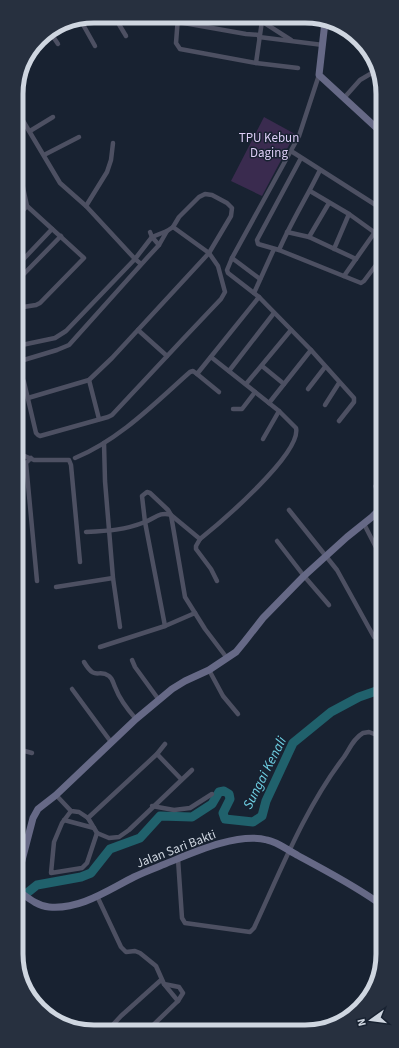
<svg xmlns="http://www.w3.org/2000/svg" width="399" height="1048" font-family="'Source Sans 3',sans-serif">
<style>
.green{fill:#3a2b4f}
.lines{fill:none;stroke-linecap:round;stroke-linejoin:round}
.river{stroke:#20616c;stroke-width:9}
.street{stroke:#4d5062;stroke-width:4.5}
.secondary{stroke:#666986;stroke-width:7}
.labels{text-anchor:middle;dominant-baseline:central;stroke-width:3;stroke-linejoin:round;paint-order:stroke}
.park-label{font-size:13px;fill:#ddcef6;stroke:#182231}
.street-label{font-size:13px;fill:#cfd6e0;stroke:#182231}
.water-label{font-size:14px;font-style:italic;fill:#6fd1e5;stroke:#182231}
.rim{fill:none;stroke:#cfd6e0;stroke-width:5}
</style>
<rect width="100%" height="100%" fill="#182231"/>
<polygon class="green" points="264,117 295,134 262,196 231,181"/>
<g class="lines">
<polyline class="river" points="17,901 37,885 81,877 91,873 110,849 140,838 160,816 192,817 212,804 219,792 224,791 229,794 230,799 223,813 225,819 253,822 262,816 266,801 293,743 331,712 359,697 382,689"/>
<g class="street">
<polyline points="114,16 126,36"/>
<polyline points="178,17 176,43 180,49 256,63 298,68"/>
<polyline points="255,17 291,40"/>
<polyline points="81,21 95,46"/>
<polyline points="178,22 246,34 259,35"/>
<polyline points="50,32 58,44"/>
<polyline points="259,37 323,45"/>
<polyline points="256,63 262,21"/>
<polyline points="319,75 299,136 232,258 227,270 228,273 259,297 311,350 354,398 354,402 339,421"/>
<polyline points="344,98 360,80 377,70"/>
<polyline points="16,109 60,183 86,206 135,259 141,264"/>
<polyline points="30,131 53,117"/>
<polyline points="291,151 382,209"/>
<polyline points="44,155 79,137"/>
<polyline points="301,158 257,240 258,244 279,250 361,283 364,281 382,257"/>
<polyline points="310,191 349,214 374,232"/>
<polyline points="86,206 107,172 111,160 113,143"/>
<polyline points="16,218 27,206"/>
<polyline points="150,232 152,237 159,245"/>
<polyline points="287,232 309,237 356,259"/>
<polyline points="309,237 329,203"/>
<polyline points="334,249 349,214"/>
<path d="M279,250C291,222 307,197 320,170"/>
<polyline points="232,258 260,279"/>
<polyline points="16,267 52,229"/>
<polyline points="344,276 382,222"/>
<polyline points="16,282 61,236"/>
<polyline points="254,293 274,249"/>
<polyline points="17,308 36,305 40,303 84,258 27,206 21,178"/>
<polyline points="138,330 167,356"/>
<polyline points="17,346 55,338 66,331 135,259 152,237 167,231 173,227 179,217 199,197 205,194 212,195 227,203 232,208 231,216 209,253 112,358 89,380 28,398"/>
<polyline points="17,362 57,350 69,345 147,258 159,245 167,231"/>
<polyline points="262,366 284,384"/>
<polyline points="17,371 21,375 24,382 36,433 38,435 40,436 108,417 112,415 184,338 221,299 225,292 218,266 209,253 173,227"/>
<polyline points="229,371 274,313"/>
<polyline points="197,374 219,392"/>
<polyline points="89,380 99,419"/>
<polyline points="246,384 291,330"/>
<polyline points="308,389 325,367"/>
<polyline points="269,403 311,350"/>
<polyline points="325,405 339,383"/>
<polyline points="233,409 242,409 255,392"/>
<polyline points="263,439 279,411"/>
<polyline points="104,443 105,481 113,578 120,627"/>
<polyline points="17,454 20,454 34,460 69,460 71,465 80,562"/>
<polyline points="31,458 26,463 37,581"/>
<path d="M75,458C119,440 155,403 190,372L193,371L197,374L259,297"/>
<polyline points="289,510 337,570 374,637"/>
<polyline points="364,524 382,559"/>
<path d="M86,532C108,531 125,530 145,522C154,519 160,511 171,515L200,539L196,546V549L211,569L217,581"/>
<path d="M200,539C220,523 302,453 296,428L279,411L211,357"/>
<polyline points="277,541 304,576 329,605"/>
<polyline points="56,587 113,578"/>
<polyline points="165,626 145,522 142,496 147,492 150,493 168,510 171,515 185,597 195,613"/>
<polyline points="100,647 165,626 195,613 205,629 227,658"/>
<polyline points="132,660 135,667 159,700"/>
<path d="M84,662C96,682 98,668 109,676C113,679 113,683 115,687C120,700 127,709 136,719"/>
<polyline points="209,670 223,696 238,714"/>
<polyline points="72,689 111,742"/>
<polyline points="17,749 32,753"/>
<polyline points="157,754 181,779"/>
<polyline points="56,795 71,811 79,812 88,818 97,833 109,838 119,837 129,830 192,770"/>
<polyline points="152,806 174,810 190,808 212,794"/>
<polyline points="71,811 62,823 54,842 51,873 82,868 87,863 97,833"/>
<polyline points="88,818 157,754 165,744"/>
<polyline points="64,820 94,828"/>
<path d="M178,859L182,918L185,923L250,932L254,928C281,870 305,808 344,757C350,748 354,738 363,733L369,732L382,737"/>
<polyline points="97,896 121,947 126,952 135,951 140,953 156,966 164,984 179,987 183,993 178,1001 148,1030"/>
<polyline points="164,984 178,1001"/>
<polyline points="108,1030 121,1016 161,980"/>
</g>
<g class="secondary">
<polyline points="324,19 325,22 319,75 382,133"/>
<polyline points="17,871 21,864 33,818 38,809 56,795 136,719 172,689 185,681 209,670 236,652 245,641 263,618 304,576 347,537 372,517 379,510 380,503 377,486 382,478"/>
<path d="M17,890C27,897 37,906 49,907C80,910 108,890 134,877C144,872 155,868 165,864C192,853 238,832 267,840C278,842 287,850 297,855C326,871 356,886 383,906"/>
</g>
</g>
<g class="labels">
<g class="park-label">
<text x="269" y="138">TPU Kebun<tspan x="269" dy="15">Daging</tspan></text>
</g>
<g class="street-label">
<text transform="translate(176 849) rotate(-21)">Jalan Sari Bakti</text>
</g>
<g class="water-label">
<text transform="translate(265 773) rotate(-63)">Sungai Kenali</text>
</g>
</g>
<path d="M0 0H399V1048H0ZM94 23H305A71 71 0 0 1 376 94V954A71 71 0 0 1 305 1025H94A71 71 0 0 1 23 954V94A71 71 0 0 1 94 23Z" fill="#27303f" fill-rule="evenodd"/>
<path class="rim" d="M94 23H305A71 71 0 0 1 376 94V954A71 71 0 0 1 305 1025H94A71 71 0 0 1 23 954V94A71 71 0 0 1 94 23Z"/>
<g transform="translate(371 1020) rotate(256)" stroke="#182231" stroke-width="3" paint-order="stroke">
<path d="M0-3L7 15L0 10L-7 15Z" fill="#cfd6e0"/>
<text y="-6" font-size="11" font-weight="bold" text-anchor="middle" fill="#cfd6e0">N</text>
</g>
</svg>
